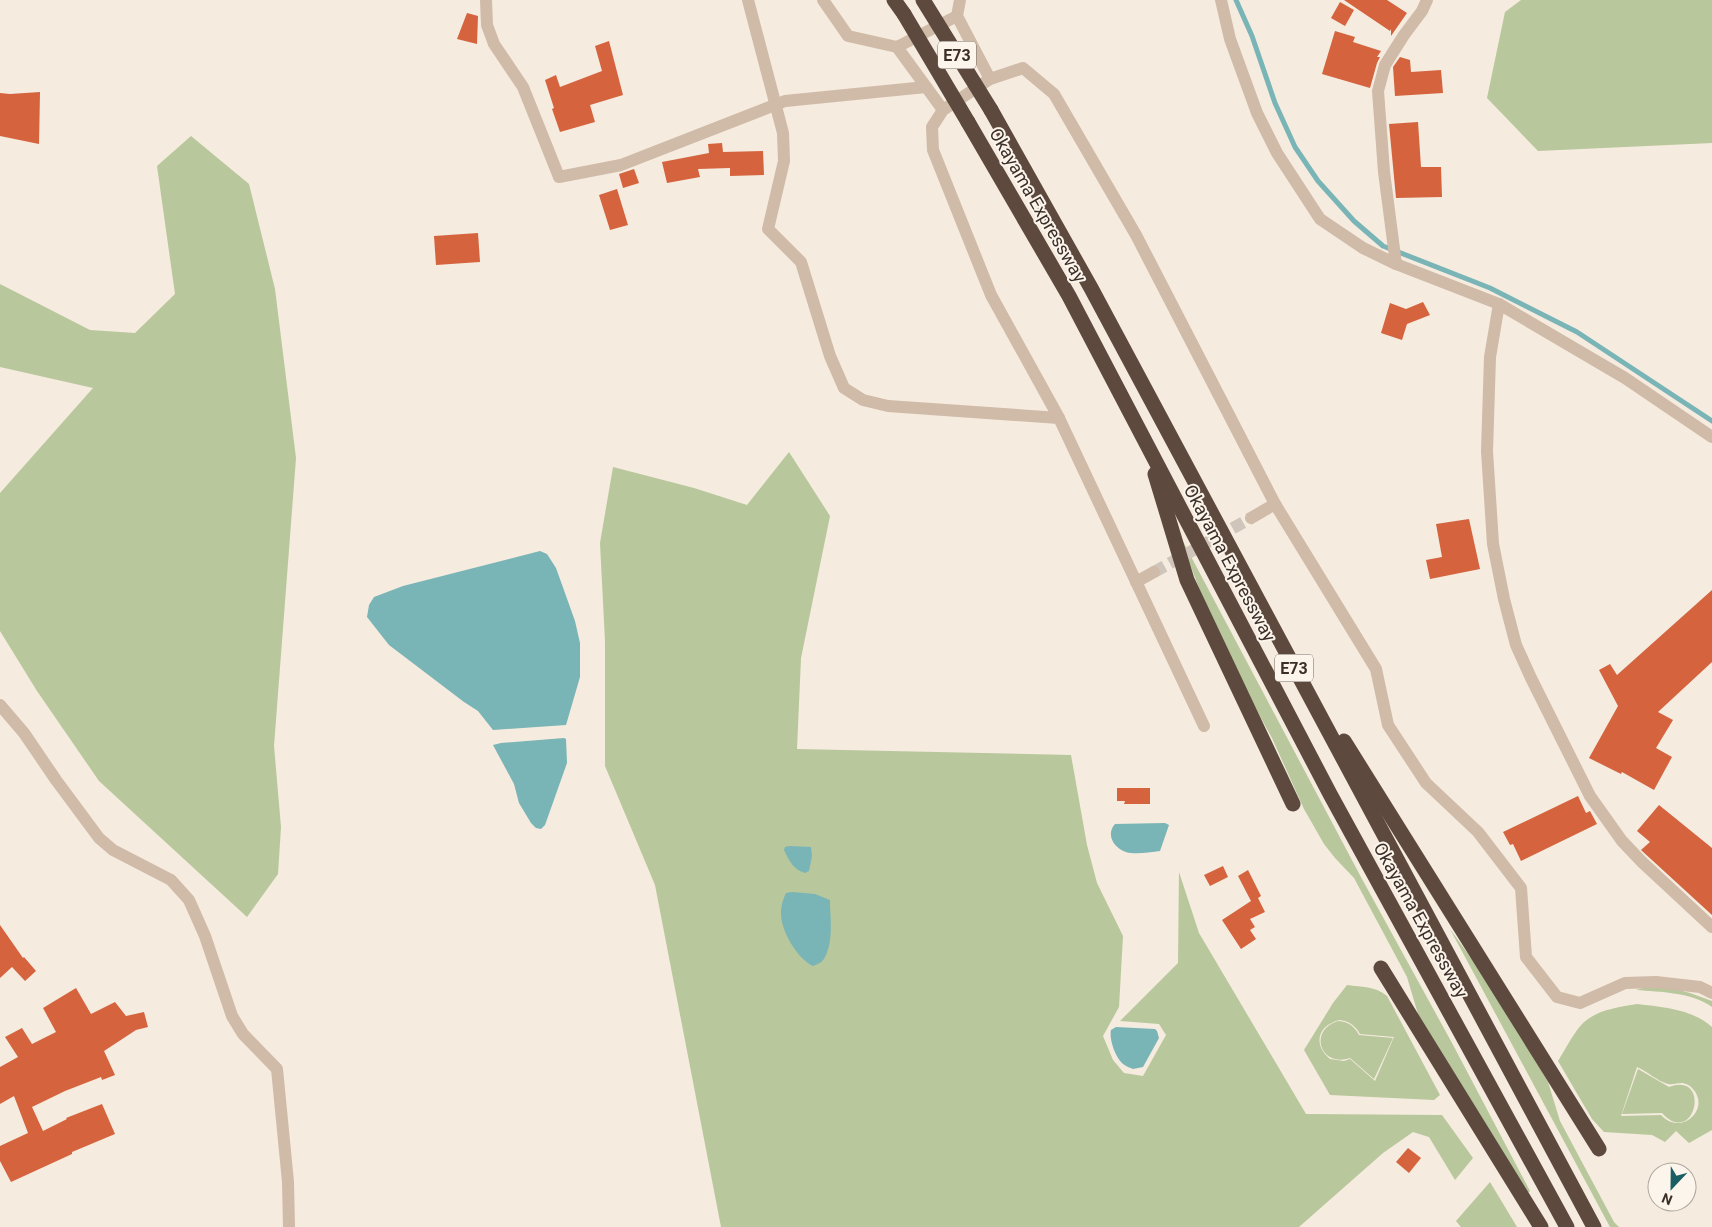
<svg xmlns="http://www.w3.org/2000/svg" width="1712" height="1227" font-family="Roboto,sans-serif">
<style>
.green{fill:#b8c79c;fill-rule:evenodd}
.water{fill:#79b4b6}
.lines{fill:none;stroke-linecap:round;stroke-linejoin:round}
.stream{stroke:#79b4b6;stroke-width:5}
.building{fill:#d4633e}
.minor-tunnel{stroke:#d0c5ba;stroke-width:12;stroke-dasharray:12 6;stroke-linecap:butt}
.minor{stroke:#d0baa8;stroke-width:12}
.motorway{stroke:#5e493f;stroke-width:15}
.motorway-bridge{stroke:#5e493f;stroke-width:15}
.labels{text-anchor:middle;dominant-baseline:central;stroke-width:4;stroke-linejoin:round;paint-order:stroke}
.shield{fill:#fcf5ec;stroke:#766a64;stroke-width:1}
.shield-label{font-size:16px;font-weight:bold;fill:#3c2f29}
.street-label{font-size:18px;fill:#3c2f29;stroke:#fcf5ec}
</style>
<rect width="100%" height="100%" fill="#f5ebde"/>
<g class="green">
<polygon points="1521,0 1712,0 1712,143 1538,151 1487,98 1505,12"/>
<polygon points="191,136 249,184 275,289 296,458 274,746 281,827 278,874 247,917 99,781 37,691 0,631 0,493 93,388 0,367 0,284 90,330 135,333 175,294 157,166"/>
<polygon points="789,452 830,516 801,658 797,749 1071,755 1087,845 1097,883 1123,936 1119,1007 1103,1036 1113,1060 1124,1073 1143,1076 1166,1035 1159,1024 1120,1021 1178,963 1179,872 1199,933 1306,1114 1442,1115 1473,1158 1455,1180 1429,1137 1413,1132 1383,1153 1299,1227 721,1227 655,885 605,766 605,641 600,543 613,467 694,488 747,505"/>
<polygon points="1178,532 1362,879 1452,1043 1530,1191 1528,1193 1418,1014 1407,977 1354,878 1335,858 1324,844 1304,809 1272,738 1246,691 1205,604"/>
<polygon points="1450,929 1492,987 1548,1082 1560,1121 1614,1222 1619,1227 1610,1227"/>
<path d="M1347,985C1362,987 1375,986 1387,996L1440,1095L1434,1100L1330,1095L1304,1050L1333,1003ZM1339,1020C1349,1021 1355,1025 1360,1034L1394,1037L1375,1081L1350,1059L1344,1061L1330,1059C1313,1045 1317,1026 1339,1020Z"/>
<path d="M1667,987L1690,993L1712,1001V1007C1691,992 1661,992 1636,990L1643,988Z"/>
<path d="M1637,1004C1663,1007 1692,1009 1712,1027V1130L1689,1143L1676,1131L1665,1142L1652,1135L1604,1132L1592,1119L1558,1061C1566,1049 1576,1027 1588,1019C1602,1009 1620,1007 1637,1004ZM1637,1067C1647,1071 1657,1081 1668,1084C1675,1086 1683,1078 1693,1089C1711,1109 1681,1137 1661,1115L1621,1116Z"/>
<path d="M1338,1021C1349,1022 1354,1026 1359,1035L1393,1038L1374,1079L1350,1058C1320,1068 1308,1030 1338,1021Z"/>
<path d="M1638,1069L1669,1087C1712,1071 1695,1149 1662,1113L1622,1114Z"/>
<polygon points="1490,1182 1517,1227 1461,1227 1456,1221"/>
</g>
<g class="water">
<polygon points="540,551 547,554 556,568 575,621 580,643 580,677 566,725 493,730 478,711 464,702 389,645 367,617 369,605 374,597 403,586"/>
<polygon points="564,738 566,739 567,763 545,825 541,829 536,828 531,823 519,803 514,784 493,745 501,743"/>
<path d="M1165,823L1169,825L1160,851C1151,852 1140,854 1131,853C1117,852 1104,836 1115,824Z"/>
<path d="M789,846L811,847L812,856L809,871L805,873C794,870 789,861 784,850L785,847Z"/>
<path d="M792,892L815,894L830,900C830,917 834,940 825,957C823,962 818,964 813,966C797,959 780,929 781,912C781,906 783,899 786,893Z"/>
<path d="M1116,1027L1155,1029L1157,1031L1159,1038L1143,1067L1133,1069C1130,1068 1126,1066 1123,1064C1115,1057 1109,1039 1111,1030Z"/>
</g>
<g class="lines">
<polyline class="stream" points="1236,0 1252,36 1275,103 1295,147 1318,181 1354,221 1383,246 1490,288 1577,332 1712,421"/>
</g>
<g class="building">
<polygon points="1344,0 1387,0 1407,13 1391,36 1391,29 1390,31"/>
<polygon points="1340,2 1354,10 1345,26 1331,18"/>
<polygon points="467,13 478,16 477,44 457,39"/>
<polygon points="1335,31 1355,37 1353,42 1381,51 1377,57 1380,57 1377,63 1370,88 1322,74"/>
<polygon points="609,41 623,95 590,105 595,122 560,132 552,109 554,108 545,80 556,75 560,87 602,71 595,46"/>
<polygon points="1400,57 1410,60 1411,72 1441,70 1443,93 1395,96 1393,67"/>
<polygon points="40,92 39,144 0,136 0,93 10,94"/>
<polygon points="1418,122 1421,167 1441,167 1442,197 1396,198 1389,124"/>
<polygon points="722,143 723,152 763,151 764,175 730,176 730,168 698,169 700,177 667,183 662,162 709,153 708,144"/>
<polygon points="634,169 639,183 623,188 619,174"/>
<polygon points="617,189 628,225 610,230 599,195"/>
<polygon points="478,233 480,262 436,265 434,236"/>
<polygon points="1423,302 1430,315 1407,324 1402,340 1381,333 1390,303 1406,309"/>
<polygon points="1469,519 1480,569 1430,579 1426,560 1442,557 1436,524"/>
<polygon points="1712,590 1712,662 1658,712 1673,720 1656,748 1672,757 1654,790 1622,772 1621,774 1589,758 1618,706 1599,670 1610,664 1617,675"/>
<polygon points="1117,788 1150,788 1150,804 1124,804 1125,801 1117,801"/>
<polygon points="1578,796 1586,813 1590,811 1597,824 1521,861 1513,844 1510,845 1503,832"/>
<polygon points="1659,805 1712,848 1712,915 1641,850 1650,842 1637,831"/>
<polygon points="1223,866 1228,877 1210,886 1204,875"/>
<polygon points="1248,870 1261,896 1258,898 1265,912 1250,919 1255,927 1250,930 1256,939 1241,949 1222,920 1251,901 1238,876"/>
<polygon points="0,925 23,958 24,957 36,971 25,981 12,967 0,978"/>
<polygon points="76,988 91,1014 115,1002 126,1016 144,1012 148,1027 136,1030 104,1051 115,1075 102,1080 101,1077 65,1091 32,1107 43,1131 67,1119 66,1118 102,1104 115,1134 72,1152 72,1154 11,1182 0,1161 0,1146 28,1133 14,1096 0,1104 0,1067 18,1057 5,1037 22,1028 32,1044 56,1032 43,1008"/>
<polygon points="1408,1148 1421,1158 1409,1173 1396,1162"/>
</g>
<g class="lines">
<polyline class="minor-tunnel" points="1154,572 1251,518"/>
<g class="minor">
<polyline points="486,0 487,25 494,44 523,87 559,177 621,165 785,101 926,87"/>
<polyline points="748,0 783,133 784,161 768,229 801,262 830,356 844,388 863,400 888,406 1059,418"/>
<polyline points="823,0 848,36 897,47 957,16"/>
<polyline points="960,0 957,16 990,79"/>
<polyline points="1221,0 1230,39 1257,113 1277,153 1320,219 1363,248 1396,264 1499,304 1625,378 1712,437"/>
<polyline points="897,47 943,110"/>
<polyline points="1396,264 1384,172 1378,91 1385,65 1404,35 1422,11 1427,0"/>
<polyline points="1499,304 1490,357 1487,451 1493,544 1504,599 1516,645 1531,678 1590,796 1622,841 1642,862 1712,927"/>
<polyline points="1251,518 1275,504"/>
<polyline points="1136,582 1154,572"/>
<polyline points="0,705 24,733 56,780 99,838 113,850 171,880 189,900 205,936 232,1016 243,1034 277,1069 288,1182 289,1227"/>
<polyline points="1204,726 1059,418 991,295 933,150 932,127 943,110 990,79 1023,68 1054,94 1136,235 1275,504 1376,669 1388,725 1426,783 1478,832 1521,888 1526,957 1557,997 1580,1003 1625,983 1656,982 1700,987 1712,993"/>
</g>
<g class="motorway">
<polyline points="894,0 904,14"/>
<polyline points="991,110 1091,288 1594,1227"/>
<polyline points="968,122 1069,296 1330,794 1567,1227"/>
<polyline points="1155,474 1187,580 1293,804"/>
<polyline points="1344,741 1599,1149"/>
<polyline points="1381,968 1541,1227"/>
</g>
<g class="motorway-bridge">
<polyline points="923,0 991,110"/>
<polyline points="904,14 968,122"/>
</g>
</g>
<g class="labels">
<g class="shield">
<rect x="938" y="41.5" width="38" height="27" rx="4"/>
<rect x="1275" y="654.5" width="38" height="27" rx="4"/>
</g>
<g class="shield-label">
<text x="957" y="55">E73</text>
<text x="1294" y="668">E73</text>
</g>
<g class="street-label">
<text transform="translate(1038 205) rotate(60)">Okayama Expressway</text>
<text transform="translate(1230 563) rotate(62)">Okayama Expressway</text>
<text transform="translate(1421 920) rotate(61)">Okayama Expressway</text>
</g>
</g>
<g transform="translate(1672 1187) rotate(202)"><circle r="24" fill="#fcf5ec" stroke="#afa69e"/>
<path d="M0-4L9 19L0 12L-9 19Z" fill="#195e63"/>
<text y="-8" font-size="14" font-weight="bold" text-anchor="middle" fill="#3c2f29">N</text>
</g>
</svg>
